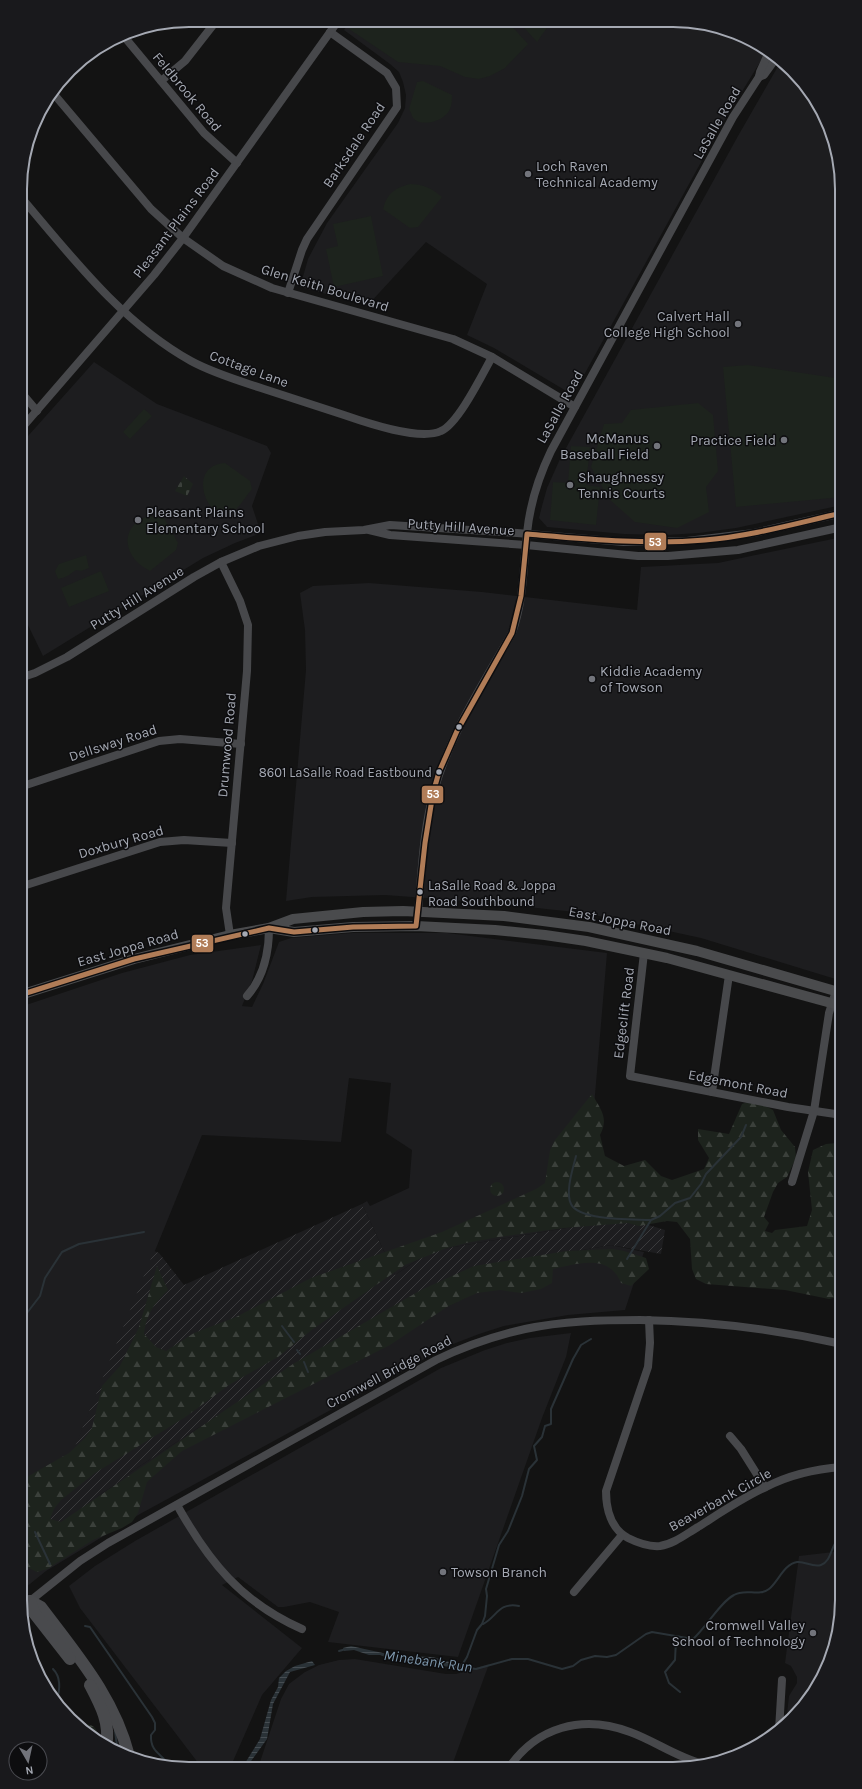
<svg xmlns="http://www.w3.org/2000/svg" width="862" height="1789" font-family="Karla,sans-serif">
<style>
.built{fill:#1d1d1f}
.industrial{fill:url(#industrial-furrows)}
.forest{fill:url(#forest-firs)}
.cemetery{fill:url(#cemetery-stones)}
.park{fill:#1d231d}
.water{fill:url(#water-rules)}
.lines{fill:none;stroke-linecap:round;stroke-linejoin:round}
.stream{stroke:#2a3237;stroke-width:2}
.minor{stroke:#47484b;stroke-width:8}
.major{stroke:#4a4b4d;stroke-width:10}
.highway{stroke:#494a4d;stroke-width:12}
.bus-1-casing{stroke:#0d0d0f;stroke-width:8}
.bus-1{stroke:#b07c57;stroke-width:5}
.poi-dot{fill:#72747b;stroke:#0d0d0f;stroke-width:1.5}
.bus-dot{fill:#a5a9b3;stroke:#0d0d0f;stroke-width:1.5}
.labels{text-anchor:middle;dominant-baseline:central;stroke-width:3;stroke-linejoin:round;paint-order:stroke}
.bus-label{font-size:13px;fill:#a5a9b3;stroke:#0d0d0f;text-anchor:end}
.street-label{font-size:14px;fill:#a5a9b3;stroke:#0d0d0f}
.poi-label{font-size:14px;fill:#a5a9b3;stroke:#0d0d0f;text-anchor:start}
.water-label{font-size:15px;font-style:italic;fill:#7d97ac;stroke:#0d0d0f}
.rim{fill:none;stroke:#a5a9b3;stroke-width:2}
.line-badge{stroke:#0d0d0f;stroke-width:1.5}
.badge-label{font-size:11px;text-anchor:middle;font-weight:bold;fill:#fff}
</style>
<defs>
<pattern id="industrial-furrows" width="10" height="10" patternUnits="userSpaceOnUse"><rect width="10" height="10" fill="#1d1d1f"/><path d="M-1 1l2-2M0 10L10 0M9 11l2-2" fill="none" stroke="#3b3b3d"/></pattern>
<pattern id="forest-firs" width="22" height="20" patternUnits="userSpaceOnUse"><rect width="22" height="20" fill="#1d231d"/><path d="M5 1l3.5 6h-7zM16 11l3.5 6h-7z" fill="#3b403b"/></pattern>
<pattern id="cemetery-stones" width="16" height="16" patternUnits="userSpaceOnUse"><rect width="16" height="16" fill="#1d231d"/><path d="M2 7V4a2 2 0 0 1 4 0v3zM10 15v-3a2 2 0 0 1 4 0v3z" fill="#3b403b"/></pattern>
<pattern id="water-rules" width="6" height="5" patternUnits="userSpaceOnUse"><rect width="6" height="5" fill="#2a3237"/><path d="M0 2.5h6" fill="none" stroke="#464d52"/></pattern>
</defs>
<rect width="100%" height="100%" fill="#131313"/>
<g class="built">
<polygon points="350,21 706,23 743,36 767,51 722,124 573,395 494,348 467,335 487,284 426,242 368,305 300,287 308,259 327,223 398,123 405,108 406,95 403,82 399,72 390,64 344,30"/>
<polygon points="781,61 787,65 813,95 833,135 842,189 842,505 736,528 699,533 666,535 624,534 547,527 539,518 542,506 547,488 560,459 738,136"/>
<polygon points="94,362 157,404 267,446 271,453 252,506 261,533 235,543 203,558 43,656 25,619 20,620 20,445"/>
<polygon points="842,537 842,981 701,938 585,913 480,902 385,895 312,897 286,901 306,670 305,630 300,593 313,586 369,583 482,592 637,610 641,567 718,563"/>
<polygon points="352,933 447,933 607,953 584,1225 431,1251 395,1275 362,1204 367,1201 370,1206 409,1188 412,1150 386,1133 391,1083 349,1078 341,1142 202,1135 47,1517 78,1521 99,1495 115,1485 126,1475 198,1428 553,1255 611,1245 644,1252 625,1310 568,1315 504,1326 479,1334 448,1346 140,1514 46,1571 20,1592 20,1007 122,973 190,955 261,945 252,981 242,1006 252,1007 263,984 279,942 291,938"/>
<polygon points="571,1333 566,1357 542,1418 458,1657 328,1642 339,1612 310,1602 284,1607 278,1607 238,1577 222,1585 302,1648 262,1695 230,1768 202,1768 80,1608 69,1586 95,1566 135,1541 441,1368 485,1350 507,1343 530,1338"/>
<polygon points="842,1551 842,1611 833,1655 807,1703 786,1723 789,1696 797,1683 797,1677 791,1666 785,1663 799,1556"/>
<polygon points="355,1659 446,1674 456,1674 489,1664 451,1768 258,1768 281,1699 289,1684 305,1672 319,1665 339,1660"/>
</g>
<polygon class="industrial" points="362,1204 395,1275 431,1251 584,1225 586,1206 665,1230 661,1254 611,1245 553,1255 198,1428 126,1475 115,1485 99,1495 78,1521 58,1533 47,1516 154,1251 159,1253 184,1285"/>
<g class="forest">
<path d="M592,1094C601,1110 609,1118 600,1135L605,1156L624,1166L645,1160L661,1176L672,1180L704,1169L709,1158L698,1140V1129L729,1134L742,1104L753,1100L773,1110L781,1130L795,1147L796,1158L787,1177L778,1183L773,1192L764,1217L769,1223L765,1231L772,1233L775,1230L807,1226L812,1210L808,1172L813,1150L826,1144L837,1143L842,1140V1296L829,1299L785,1290L706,1284L696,1279L692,1269L690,1239L677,1222L667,1221L639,1226L628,1223L563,1228L499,1237L466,1243L444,1249L405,1265L313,1329L278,1357L229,1385L184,1418L95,1473L61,1500L54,1509L50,1519L61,1522L293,1364L421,1290L474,1266L567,1251L589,1250L613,1249L624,1251L646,1258L649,1269L631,1286L621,1283C609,1253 577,1264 553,1269L552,1283L541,1289L521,1293L500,1290L477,1293L466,1298L447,1307L390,1345L182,1451L147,1482L138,1513L132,1522L122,1528L93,1540L47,1569L37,1572L27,1567L22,1559H20V1481L69,1453L85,1438L92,1428L102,1386L120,1366L139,1327L157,1266L168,1290C154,1304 146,1314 144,1334L156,1347L166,1351L194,1333L236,1317L311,1278L442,1232L536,1189L545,1183L550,1150L555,1140Z"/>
<circle cx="497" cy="1189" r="7"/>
<path d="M75,1724C87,1723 100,1724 97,1740Z"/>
</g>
<polygon class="cemetery" points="184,476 193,484 187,496 175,491"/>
<g class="park">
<polygon points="355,21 508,22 528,44 505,68 490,76 479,79 465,77 440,66 398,62 349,29"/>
<polygon points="519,22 551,22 537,42"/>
<path d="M423,81L452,95C452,100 452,106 449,111C443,121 422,128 413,118C412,116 411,112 409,109L417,82Z"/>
<path d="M410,184C424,184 432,189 442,197L418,227L410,228L383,209C387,193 395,188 410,184Z"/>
<polygon points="371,216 383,276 334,287 326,249 338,246 333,224"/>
<polygon points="748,365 842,379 842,395 835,397 842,497 736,507 723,367"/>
<polygon points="698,403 713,415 718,471 706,487 709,512 677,528 635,522 609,499 591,467 604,424 622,423 631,410"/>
<polygon points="144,409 152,416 130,439 123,432"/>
<polygon points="571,446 590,447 586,485 600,487 596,525 550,520 553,482 568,483"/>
<path d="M225,463L250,481L252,489C246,496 241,505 234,511C210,529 183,466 225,463Z"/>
<path d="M148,516L164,518L178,543L176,550L150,571C123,558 118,527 148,516Z"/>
<path d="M86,555L89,568L81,571C74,569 74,572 69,575C66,577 62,578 58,579L55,571L59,564Z"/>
<polygon points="101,571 109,591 69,607 61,588"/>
</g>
<g class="water">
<path d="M351,1646C366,1649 381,1653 397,1656C408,1657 420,1656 431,1657C444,1659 452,1665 464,1663L465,1667L463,1669L423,1663L406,1659H390L380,1655H369L354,1650L344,1651L343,1648Z"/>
<polygon points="312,1661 315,1665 290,1672 273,1704 267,1739 246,1768 242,1768 260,1739 271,1700 278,1687 279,1678 286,1671 295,1666"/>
</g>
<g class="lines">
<g class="stream">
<path d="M576,1156C573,1168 565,1192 571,1204C579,1221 634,1219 650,1220"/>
<polyline points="627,1259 651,1220 660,1216 675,1203 690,1198 701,1184 706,1174 741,1137 746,1125"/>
<polyline points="20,1322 40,1296 45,1278 62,1252 79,1244 144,1232"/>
<polyline points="282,1326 294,1342"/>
<polyline points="297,1350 300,1354"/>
<polyline points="304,1362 308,1372"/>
<polyline points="35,1532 50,1564"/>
<path d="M483,1624C497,1617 498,1602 519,1606"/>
<path d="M85,1626L90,1627L152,1717L155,1723V1730L151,1735C150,1754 164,1754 171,1768"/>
<polyline points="674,1636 676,1640 675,1660 665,1672 669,1683 680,1692"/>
<polyline points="339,1651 346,1649"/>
<polyline points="462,1665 467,1657 474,1638 477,1630 482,1624 485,1616 487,1596 486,1589 499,1545 508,1531 522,1496 529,1469 537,1460 534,1446 542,1437 545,1426 551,1424 551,1409 573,1359 581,1345 591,1339"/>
<path d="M462,1667L476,1669L512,1659H528L562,1669L573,1666L581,1660L595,1656L607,1657L616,1655L646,1634L652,1632L693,1639C706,1628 719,1603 734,1595C745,1588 759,1597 769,1589C778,1582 784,1564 797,1562C805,1561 813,1568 821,1565C833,1561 830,1542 842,1537"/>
<path d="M53,1669C62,1678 60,1691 56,1703"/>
<polyline points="115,1731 118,1753"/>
</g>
<g class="minor">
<polyline points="122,34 204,133 237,163"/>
<polyline points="759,77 764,75 777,57"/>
<polyline points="161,81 185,61 217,20"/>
<polyline points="53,93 151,209 183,238 223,266 272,288 453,339 492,357 575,407"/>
<path d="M20,196C71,256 121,322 191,361C213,373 237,380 261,388C289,397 317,406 344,415C367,423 420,441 441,431C458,424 482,375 492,357"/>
<polyline points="288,293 302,250 307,239 397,107 396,88 387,73 330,32"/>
<polyline points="20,391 37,411"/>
<polyline points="20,430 154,275 183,238 338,21"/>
<polyline points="369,530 390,535 526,545 638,556 668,556 738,550 842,527"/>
<polyline points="221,562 240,601 248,625 247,671 226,908 230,935"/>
<polyline points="20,678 35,673 67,657 194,577 221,562 259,546 298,536 325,532 364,530 390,525 517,533 624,542 687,541 754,533 842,513"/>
<polyline points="20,787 159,741 180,739 241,744"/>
<polyline points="20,887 160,842 184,840 232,843"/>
<path d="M418,911C422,871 423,830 434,791C450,734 483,684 512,633C524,600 523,567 527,533C530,504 538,478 551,451L733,117L759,77L760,72L769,52"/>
<polyline points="644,953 630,1076 788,1107 842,1115"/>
<path d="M247,996C263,978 269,953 269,928"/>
<polyline points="712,1092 729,975"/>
<polyline points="792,1182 814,1111 829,1013 836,991"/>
<path d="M649,1320L650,1343L648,1367L606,1491C606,1509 611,1529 628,1538C638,1543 648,1547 660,1546C674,1544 686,1534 698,1527C720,1513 742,1498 766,1487C789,1475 815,1469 842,1467"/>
<polyline points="730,1436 741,1449 765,1487"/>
<path d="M177,1505C209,1562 241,1602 302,1629"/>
<polyline points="574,1592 622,1535"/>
<path d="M30,1601L80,1561L108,1543L436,1360C465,1346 494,1336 525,1329C563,1321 601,1320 640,1320C709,1321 775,1329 842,1344"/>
<polyline points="779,1730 782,1680"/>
<path d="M508,1769C536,1727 582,1714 630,1732C655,1741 676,1757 703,1764"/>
</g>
<g class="major">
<polyline points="269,928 294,932 353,927 416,926 495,930 545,935 586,941 667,958 842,1006"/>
<polyline points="20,995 134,959 230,935 269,928 293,919 363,912 403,911 504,916 589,927 697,951 842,993"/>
<polyline points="21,1608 30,1601"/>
</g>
<g class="highway">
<path d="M30,1601L41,1607C77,1655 114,1697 129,1756"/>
<polyline points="30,1601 34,1613 70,1659"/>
<path d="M90,1685C100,1704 111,1724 106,1746"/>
</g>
<g class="bus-1-casing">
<path id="bus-1" d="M20,995L134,959L269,928L294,932L353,927L416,926L425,843L433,793L439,772L457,731L512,633L521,596L527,534C586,539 646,545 705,540C752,536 797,523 842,513"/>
</g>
<use href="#bus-1" class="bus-1"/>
</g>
<g class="poi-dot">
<circle cx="528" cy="174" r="4"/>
<circle cx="738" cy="324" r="4"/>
<circle cx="784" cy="440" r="4"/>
<circle cx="657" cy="446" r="4"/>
<circle cx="570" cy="485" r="4"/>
<circle cx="138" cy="520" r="4"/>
<circle cx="592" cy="679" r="4"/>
<circle cx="443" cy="1572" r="4"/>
<circle cx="813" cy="1633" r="4"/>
</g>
<g class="bus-dot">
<circle cx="459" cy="727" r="3.5"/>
<circle cx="439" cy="772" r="3.5"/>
<circle cx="420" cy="892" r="3.5"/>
<circle cx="315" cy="930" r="3.5"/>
<circle cx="245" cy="934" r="3.5"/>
</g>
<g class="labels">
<g class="bus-label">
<text x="432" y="772">8601 LaSalle Road Eastbound</text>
<text x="428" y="885" text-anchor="start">LaSalle Road &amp; Joppa<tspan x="428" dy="16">Road Southbound</tspan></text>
</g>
<g class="street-label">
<text transform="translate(187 92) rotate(50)">Feldbrook Road</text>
<text transform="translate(717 123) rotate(-60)">LaSalle Road</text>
<text transform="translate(354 145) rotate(-56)">Barksdale Road</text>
<text transform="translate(176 223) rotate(-53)">Pleasant Plains Road</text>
<text transform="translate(325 288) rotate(17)">Glen Keith Boulevard</text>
<text transform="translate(249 369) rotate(20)">Cottage Lane</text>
<text transform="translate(560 407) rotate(-61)">LaSalle Road</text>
<text transform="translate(461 527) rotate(4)">Putty Hill Avenue</text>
<text transform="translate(137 598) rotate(-32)">Putty Hill Avenue</text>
<text transform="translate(113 743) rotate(-18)">Dellsway Road</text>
<text transform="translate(227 745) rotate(-85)">Drumwood Road</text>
<text transform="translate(121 842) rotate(-16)">Doxbury Road</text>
<text transform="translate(620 921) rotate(11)">East Joppa Road</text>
<text transform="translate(128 948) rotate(-16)">East Joppa Road</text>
<text transform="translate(624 1013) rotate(-83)">Edgeclift Road</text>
<text transform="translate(738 1084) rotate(11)">Edgemont Road</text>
<text transform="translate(389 1372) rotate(-28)">Cromwell Bridge Road</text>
<text transform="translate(720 1500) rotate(-29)">Beaverbank Circle</text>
</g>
<g class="poi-label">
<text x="536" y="166">Loch Raven<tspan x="536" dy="16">Technical Academy</tspan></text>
<text x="730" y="316" text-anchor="end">Calvert Hall<tspan x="730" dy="16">College High School</tspan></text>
<text x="649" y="438" text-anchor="end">McManus<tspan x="649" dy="16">Baseball Field</tspan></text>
<text x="776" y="440" text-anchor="end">Practice Field</text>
<text x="578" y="477">Shaughnessy<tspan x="578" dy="16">Tennis Courts</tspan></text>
<text x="146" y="512">Pleasant Plains<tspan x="146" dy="16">Elementary School</tspan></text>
<text x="600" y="671">Kiddie Academy<tspan x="600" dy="16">of Towson</tspan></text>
<text x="451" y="1572">Towson Branch</text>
<text x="805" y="1625" text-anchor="end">Cromwell Valley<tspan x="805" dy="16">School of Technology</tspan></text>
</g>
<g class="water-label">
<text transform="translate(428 1661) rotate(8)">Minebank Run</text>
</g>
</g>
<path d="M0 0H862V1789H0ZM189 27H673A162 162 0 0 1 835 189V1600A162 162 0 0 1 673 1762H189A162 162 0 0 1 27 1600V189A162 162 0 0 1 189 27Z" fill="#19191c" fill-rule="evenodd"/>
<path class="rim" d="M189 27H673A162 162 0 0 1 835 189V1600A162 162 0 0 1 673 1762H189A162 162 0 0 1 27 1600V189A162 162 0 0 1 189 27Z"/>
<g class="line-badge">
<rect x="644" y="532" width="23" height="19" rx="4" fill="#b07c57"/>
<rect x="421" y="785" width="23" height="19" rx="4" fill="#b07c57"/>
<rect x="191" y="934" width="23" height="19" rx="4" fill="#b07c57"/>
</g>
<g class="badge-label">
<text x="655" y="546">53</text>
<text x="433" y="798">53</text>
<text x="202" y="947">53</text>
</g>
<g transform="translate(28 1761) rotate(171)"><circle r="19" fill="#0d0d0f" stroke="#4a4b51"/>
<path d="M0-3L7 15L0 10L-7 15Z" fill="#72747b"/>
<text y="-6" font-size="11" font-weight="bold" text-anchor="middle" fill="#a5a9b3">N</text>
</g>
</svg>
